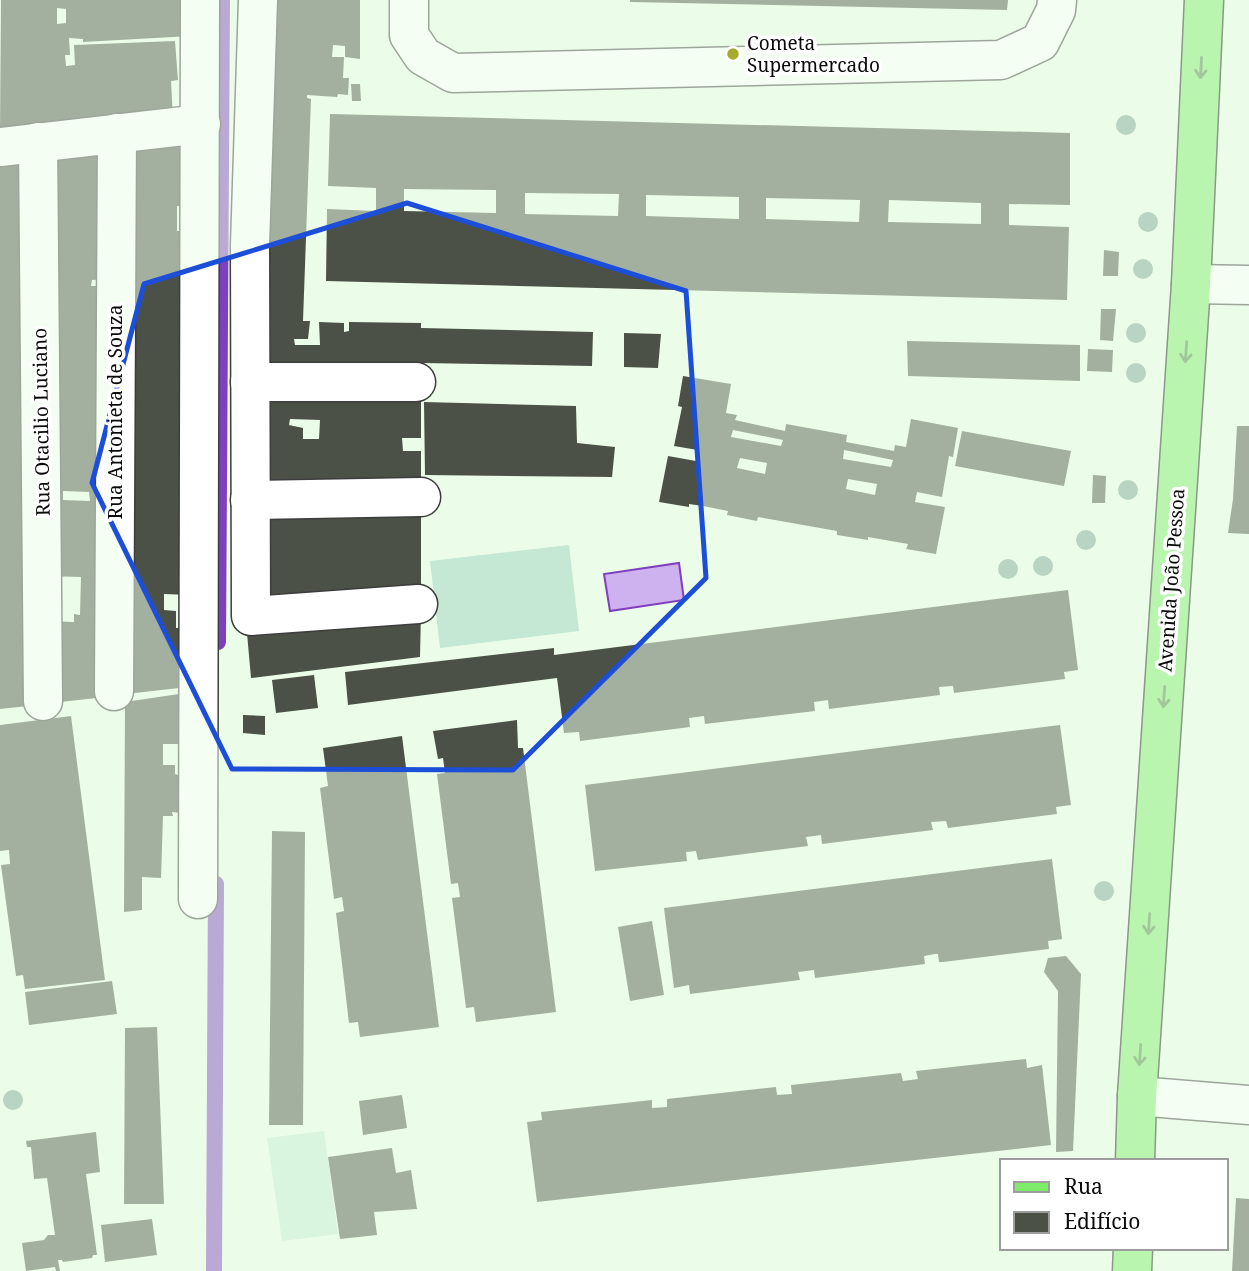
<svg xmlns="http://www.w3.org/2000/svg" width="1249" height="1271" font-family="'Noto Serif',serif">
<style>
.pitch{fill:#c4e8d4}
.water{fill:#ceb2ef;stroke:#7e40bf;stroke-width:2}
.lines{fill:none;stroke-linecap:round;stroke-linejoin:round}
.stream{stroke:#7e40bf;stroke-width:16}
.building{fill:#4c5147;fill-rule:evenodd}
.minor-casing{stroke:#3d3d3d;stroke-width:41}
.major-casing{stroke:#1b1b1b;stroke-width:41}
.minor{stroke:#fff;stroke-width:38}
.major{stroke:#7eeb6a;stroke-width:38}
.tree{fill:#7ca396}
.oneway{stroke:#4a863f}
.marked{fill:none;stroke:#1d4ed8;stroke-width:5;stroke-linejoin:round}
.poi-dot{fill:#a6ab30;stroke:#fff;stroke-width:2.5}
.labels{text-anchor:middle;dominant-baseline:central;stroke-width:7;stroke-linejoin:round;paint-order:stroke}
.poi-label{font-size:19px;fill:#0a0a0a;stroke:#fff;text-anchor:start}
.street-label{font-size:19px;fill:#0a0a0a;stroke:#fff}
</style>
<rect width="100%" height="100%" fill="#ebfde8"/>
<g class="pitch">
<polygon points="569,545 579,631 440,648 430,561"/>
<polygon points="324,1131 338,1234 282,1241 267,1138"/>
</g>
<polygon class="water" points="679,563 684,600 610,611 604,574"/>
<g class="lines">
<g class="stream">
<polyline points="218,642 222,0"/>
<polyline points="214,1271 216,884"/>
</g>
</g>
<g class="building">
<path d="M1,0H190L191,36L83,42V39L69,38L70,55H65L66,66L75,65L74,45L175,41L178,80L171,81L173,119L0,132ZM57,8L66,9V23L57,24Z"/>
<polygon points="263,0 360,0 360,59 345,57 345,46 333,45 332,57 344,57 343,78 349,78 348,95 338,94 337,97 307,95 307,98 311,99 303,321 310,321 308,339 294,339 295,345 320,345 319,322 344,323 344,332 349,331 349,322 421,323 421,328 593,332 592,366 421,363 421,376 258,372"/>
<polygon points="630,0 1008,0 1007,10 630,2"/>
<polygon points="351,84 360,84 361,101 352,101"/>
<path d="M330,114L1070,133V205L1009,204V225L1069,227L1067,300L326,281L327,209L376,211V188L328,186ZM404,189L496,190V213L404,211ZM525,193L619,194L618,216L525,214ZM646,195L739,197V219L646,216ZM766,198L860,200L859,222L766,219ZM889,200L981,203V224L888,222Z"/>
<polygon points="195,131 195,206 177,206 177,231 194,231 189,595 164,594 164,610 176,611 176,628 189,628 188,687 117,695 123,137"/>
<path d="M111,139L107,279L92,280L91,286H107L106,697L51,703L48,621L74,622V614L80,615L81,577L45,576L44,143ZM63,491L89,492L90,501L63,500Z"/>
<polygon points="33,150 38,705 0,709 0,153"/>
<polygon points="1104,250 1119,252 1118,276 1103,276"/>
<polygon points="1101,309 1116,309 1113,341 1100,340"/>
<polygon points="624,333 661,334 658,368 624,367"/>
<polygon points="907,341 1080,345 1080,381 908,376"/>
<polygon points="1088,349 1113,350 1112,372 1087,371"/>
<path d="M683,376L731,384L726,413L737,415L735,420L785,431L786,424L847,435L846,442L894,451L895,445L906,447L911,419L958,428L953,457L949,456L942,497L917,492L915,502L945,507L936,554L906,549L908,544L868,537V540L837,535V531L758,517L757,521L727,515L728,511L703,506L689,504V507L659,502L668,456L696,461L698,450L674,446L682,407L678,406ZM733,430L783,440L781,446L731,437ZM844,450L893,460L891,467L843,459ZM740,458L767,463L765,474L737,468ZM848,479L877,484L875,495L846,489Z"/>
<path d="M258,387L421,388V438H402L403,451H421V492L256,493ZM290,419L320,420L319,439H303V428L289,425Z"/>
<polygon points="424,402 576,406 577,443 615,447 612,477 425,475"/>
<polygon points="1237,426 1249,426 1249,534 1228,533 1233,499"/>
<polygon points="962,431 1071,451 1064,486 955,466"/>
<polygon points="1093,475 1106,476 1105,503 1092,503"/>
<polygon points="421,505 421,598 259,610 255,507"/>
<polygon points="1068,590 1078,670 1064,672 1065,679 954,693 953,686 939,687 940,695 829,709 828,700 814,702 815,711 705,724 704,716 689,718 690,727 580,741 579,732 564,733 557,678 348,705 345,672 554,648 554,655"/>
<polygon points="421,611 420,657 251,678 246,622"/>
<polygon points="314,675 318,708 276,713 272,680"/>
<polygon points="179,694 188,696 188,712 178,712 179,720 181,720 187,744 163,744 163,765 175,765 175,774 178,775 178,787 182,787 182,813 172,812 173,816 163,816 161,878 142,877 142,910 124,912 125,702"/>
<polygon points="243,715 265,716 265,735 243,733"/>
<polygon points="71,716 105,980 25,989 23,975 16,976 1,865 10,864 9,850 0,851 0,725"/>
<polygon points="517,720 518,748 523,748 556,1012 476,1022 474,1007 466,1008 452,898 460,897 458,883 451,884 437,774 445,773 443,758 438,759 433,731"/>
<polygon points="1060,725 1071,805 1056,807 1057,814 948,828 946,821 931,822 933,830 822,844 821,835 806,837 808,846 698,860 696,851 686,852 687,861 595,871 585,785"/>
<polygon points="402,736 439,1027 360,1037 358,1022 349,1023 336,913 344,911 342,897 334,899 320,788 328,786 323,748"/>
<polygon points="272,831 305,832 303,1125 269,1125"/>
<polygon points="1052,859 1062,939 1048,941 1049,949 943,962 939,962 938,954 935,954 924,956 925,964 815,978 814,970 798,972 800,980 690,994 689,985 674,988 664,908"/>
<polygon points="652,921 664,995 630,1001 618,927"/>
<polygon points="1066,956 1081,974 1073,1151 1056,1152 1058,991 1044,972 1048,958"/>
<polygon points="112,981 117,1014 29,1025 25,992"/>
<polygon points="157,1027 164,1204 124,1204 125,1028"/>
<polygon points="1026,1059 1027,1068 1042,1065 1051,1145 537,1202 527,1122 542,1120 541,1112 652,1100 652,1108 667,1107 667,1099 776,1087 777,1095 792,1094 791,1085 901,1073 903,1081 918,1079 916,1071"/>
<polygon points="402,1095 407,1128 363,1135 359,1101"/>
<polygon points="96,1132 100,1172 86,1174 97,1255 93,1255 92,1258 63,1262 62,1260 58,1260 60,1271 56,1271 55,1267 26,1271 22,1243 44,1240 48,1235 55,1235 47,1178 34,1179 31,1147 27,1147 26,1141"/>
<polygon points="392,1148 396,1173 411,1170 417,1209 374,1212 377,1235 340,1239 328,1157"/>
<polygon points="1236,1198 1249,1199 1249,1271 1232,1271"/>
<polygon points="152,1219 157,1255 105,1262 101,1225"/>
</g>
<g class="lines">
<g class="minor-casing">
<g id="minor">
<polyline points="258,0 250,245 251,616 418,604"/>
<polyline points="409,0 409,35 423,56 453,73 1001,60 1040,42 1056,10 1057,0"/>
<polyline points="38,142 43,701"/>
<polyline points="0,147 201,124"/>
<polyline points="1191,284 1249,285"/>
<polyline points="250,382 416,382"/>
<polyline points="250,500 421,497"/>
<polyline points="114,691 117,133"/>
<polyline points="198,899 200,0"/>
<polyline points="1137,1096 1249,1105"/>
</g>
</g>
<g class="major-casing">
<g id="major">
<polyline points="1135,1161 1137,1096 1191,284 1204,0"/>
<polyline points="1132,1271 1133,1248"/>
</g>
</g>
<use href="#minor" class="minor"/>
<use href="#major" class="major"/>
</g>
<g class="tree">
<circle cx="1126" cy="125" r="10"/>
<circle cx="1148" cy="222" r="10"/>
<circle cx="1143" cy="269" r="10"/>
<circle cx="1136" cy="333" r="10"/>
<circle cx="1136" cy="373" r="10"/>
<circle cx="1128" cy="490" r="10"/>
<circle cx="1086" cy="540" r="10"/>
<circle cx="1043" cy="566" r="10"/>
<circle cx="1008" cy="569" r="10"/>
<circle cx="1104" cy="891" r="10"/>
<circle cx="13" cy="1100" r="10"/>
</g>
<defs><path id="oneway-shaft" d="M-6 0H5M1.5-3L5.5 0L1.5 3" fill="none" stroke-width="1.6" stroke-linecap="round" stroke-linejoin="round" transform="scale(1.75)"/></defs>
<g class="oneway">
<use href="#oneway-shaft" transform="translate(1201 68) rotate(93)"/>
<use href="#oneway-shaft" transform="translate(1186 352) rotate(94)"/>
<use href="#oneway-shaft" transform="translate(1164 697) rotate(94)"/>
<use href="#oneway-shaft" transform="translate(1149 924) rotate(94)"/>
<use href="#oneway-shaft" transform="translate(1140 1055) rotate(94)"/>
</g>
<path d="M0 0H1249V1271H0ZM407,203L686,291L706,578L513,770L232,769L92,483L144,284Z" fill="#ebfde8" fill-opacity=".55" fill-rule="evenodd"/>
<path class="marked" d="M407,203L686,291L706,578L513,770L232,769L92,483L144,284Z"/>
<circle class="poi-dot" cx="733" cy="54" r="7"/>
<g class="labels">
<g class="poi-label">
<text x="747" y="43">Cometa<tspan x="747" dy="22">Supermercado</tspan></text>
</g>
<g class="street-label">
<text transform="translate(115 412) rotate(-90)">Rua Antonieta de Souza</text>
<text transform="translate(41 422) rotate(-91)">Rua Otacilio Luciano</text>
<text transform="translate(1171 580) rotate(-86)">Avenida João Pessoa</text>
</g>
</g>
<rect x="1000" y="1159" width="228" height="91" fill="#ffffff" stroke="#9d9d9d" stroke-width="2"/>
<rect x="1014" y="1182" width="35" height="10" fill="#7eeb6a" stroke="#9d9d9d" stroke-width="2"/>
<text x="1064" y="1194" font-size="21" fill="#0a0a0a">Rua</text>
<rect x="1014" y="1212" width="35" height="21" fill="#4c5147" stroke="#9d9d9d" stroke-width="2"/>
<text x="1064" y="1229" font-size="21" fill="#0a0a0a">Edifício</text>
</svg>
